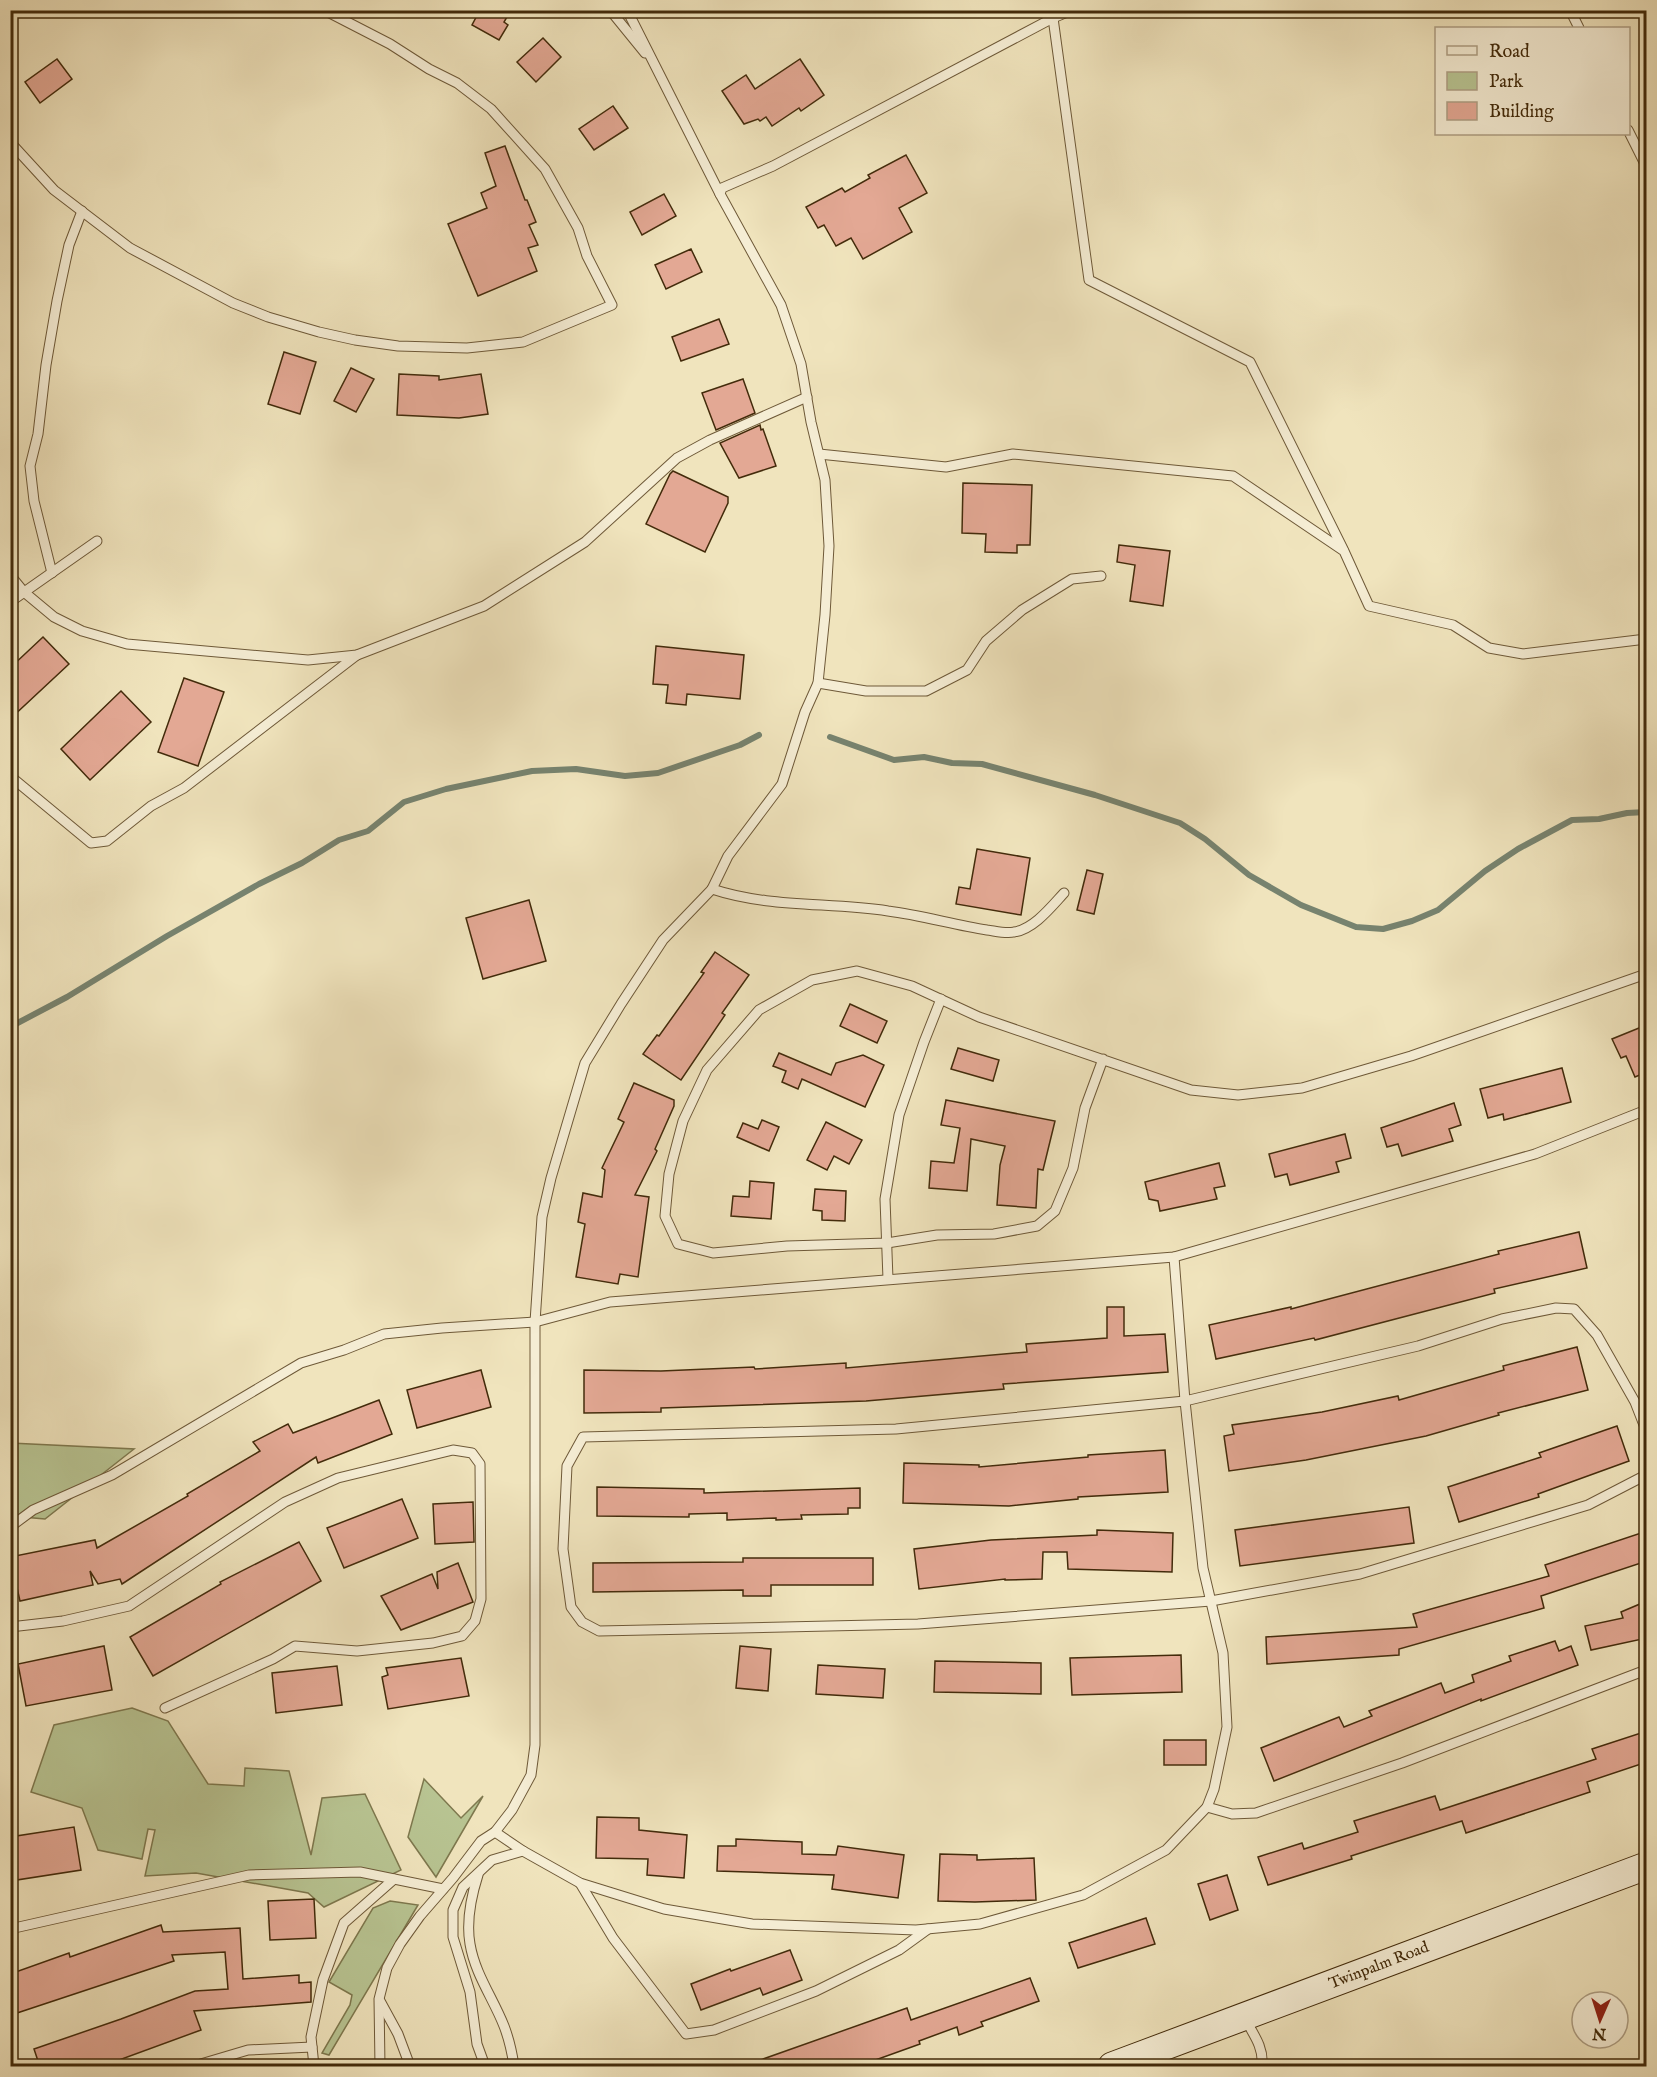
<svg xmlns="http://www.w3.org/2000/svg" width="1657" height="2077" font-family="'IM FELL English',serif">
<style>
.green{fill:#b8c492;stroke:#7e784e;stroke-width:1.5}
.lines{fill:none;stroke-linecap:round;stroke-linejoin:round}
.stream{stroke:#77836f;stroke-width:6}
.building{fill:#e3a894;stroke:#432b0b;stroke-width:1.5}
.service-casing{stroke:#6e5938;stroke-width:11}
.secondary-casing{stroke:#432b0b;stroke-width:29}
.service{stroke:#f5edd4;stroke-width:9}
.secondary{stroke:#f5edd4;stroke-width:27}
.labels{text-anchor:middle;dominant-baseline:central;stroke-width:4.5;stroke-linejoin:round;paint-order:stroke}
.street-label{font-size:16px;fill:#432b0b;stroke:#f5edd4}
</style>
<rect width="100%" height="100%" fill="#f0e4bd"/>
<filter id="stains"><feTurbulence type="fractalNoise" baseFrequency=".00333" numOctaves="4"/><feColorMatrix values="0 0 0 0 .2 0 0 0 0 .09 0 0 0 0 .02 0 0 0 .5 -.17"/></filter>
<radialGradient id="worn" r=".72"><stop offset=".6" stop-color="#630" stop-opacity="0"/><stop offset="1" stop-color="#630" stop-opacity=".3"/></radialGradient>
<g class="green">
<polygon points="10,1443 134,1449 45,1519 11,1516"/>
<polygon points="132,1708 168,1721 208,1784 244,1786 245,1768 289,1771 311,1855 322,1798 365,1794 401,1870 324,1907 308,1893 196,1873 145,1876 155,1830 148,1829 142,1859 98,1850 82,1808 31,1792 54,1725"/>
<polygon points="424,1779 461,1818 483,1796 436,1877 408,1837"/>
<polygon points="390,1901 418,1905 329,2055 322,2053 350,2005 352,1995 329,1982 373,1908"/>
</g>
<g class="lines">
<g class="stream">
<polyline points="830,737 894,760 924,757 952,763 982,764 1095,795 1180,823 1205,839 1249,875 1301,905 1356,927 1383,929 1412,921 1438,910 1485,871 1518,849 1572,820 1599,819 1627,813 1646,812"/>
<polyline points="10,1027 67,997 167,936 259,884 302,863 339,840 368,831 404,802 446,789 532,771 576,769 625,776 658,773 740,745 759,735"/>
</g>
</g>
<g class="building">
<polygon points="480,10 511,10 504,22 508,25 499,40 472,25"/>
<polygon points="543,38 561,57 536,82 517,62"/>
<polygon points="57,59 72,79 40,103 25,82"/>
<polygon points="800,59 824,95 801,111 799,108 772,126 766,117 760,121 758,119 744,124 722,91 746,75 755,89"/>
<polygon points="613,106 628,128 594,150 579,129"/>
<polygon points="505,146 525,200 527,200 536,222 529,225 538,245 528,248 537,271 478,296 448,224 487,208 481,193 496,186 485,153"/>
<polygon points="906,155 927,193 899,208 912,232 863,259 851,238 836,246 824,225 818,228 806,207 842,188 845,192 870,178 868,175"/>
<polygon points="664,194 676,216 642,235 630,212"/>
<polygon points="691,249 702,272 666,289 655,265"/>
<polygon points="719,319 729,344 681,361 672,337"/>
<polygon points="284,352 316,362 300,414 268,404"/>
<polygon points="351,368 374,379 356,412 334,401"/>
<polygon points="399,374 439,376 439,380 481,374 488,414 459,418 397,415"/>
<polygon points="743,379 755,413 716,430 702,393"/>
<polygon points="760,425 761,430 763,429 776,466 739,478 720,443"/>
<polygon points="673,471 728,497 728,503 705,552 646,524 670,474"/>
<polygon points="963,483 1032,485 1030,545 1017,545 1017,553 985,552 986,534 962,533"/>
<polygon points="1119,545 1170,551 1163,606 1130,601 1135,565 1117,562"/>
<polygon points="43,637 69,664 10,719 10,668"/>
<polygon points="656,646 744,655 740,699 687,694 686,705 666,703 668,685 653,684"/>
<polygon points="184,678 224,692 198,766 158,752"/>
<polygon points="121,691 151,722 90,780 61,749"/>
<polygon points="977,849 1030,858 1021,915 956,904 959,887 970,889"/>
<polygon points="1087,870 1103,874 1094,914 1077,910"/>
<polygon points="529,900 546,961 483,979 466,918"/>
<polygon points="715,952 749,975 722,1013 725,1015 681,1080 643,1054 657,1035 659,1036 704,973 701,972"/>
<polygon points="850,1004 887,1021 877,1043 840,1026"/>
<polygon points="1639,1028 1647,1044 1647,1072 1635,1077 1626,1056 1621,1058 1612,1039"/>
<polygon points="958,1048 999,1060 993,1081 951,1069"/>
<polygon points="779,1053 831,1075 836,1063 863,1055 884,1065 865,1107 802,1079 798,1089 782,1082 786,1071 773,1066"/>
<polygon points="1562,1068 1571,1102 1504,1120 1503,1114 1488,1118 1480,1089"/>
<polygon points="634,1083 674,1100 674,1106 655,1149 657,1151 635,1195 649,1197 638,1277 620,1274 618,1284 576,1277 585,1224 578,1222 583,1193 602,1197 605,1170 602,1168 624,1122 618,1119"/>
<polygon points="946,1100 1055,1121 1043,1170 1038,1169 1036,1208 997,1205 1000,1165 1005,1146 971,1139 967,1191 929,1188 931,1161 954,1163 960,1128 941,1125"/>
<polygon points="1454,1103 1461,1125 1449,1129 1453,1141 1402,1156 1398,1144 1387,1147 1381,1128"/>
<polygon points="762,1120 779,1127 769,1151 737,1137 743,1123 758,1129"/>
<polygon points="826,1122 862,1140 849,1164 834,1156 827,1170 807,1160"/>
<polygon points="1345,1134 1351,1158 1336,1162 1339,1172 1290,1185 1287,1174 1275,1177 1269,1154"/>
<polygon points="1219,1163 1225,1186 1214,1188 1217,1199 1160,1211 1158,1201 1149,1199 1145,1182"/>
<polygon points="750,1181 774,1183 771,1219 731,1216 733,1196 749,1197"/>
<polygon points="815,1189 846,1191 845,1221 822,1220 822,1211 813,1210"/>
<polygon points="1579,1232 1587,1268 1494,1289 1495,1293 1315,1340 1314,1338 1216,1359 1209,1325 1291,1307 1291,1309 1499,1254 1498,1251"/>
<polygon points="1107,1307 1124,1307 1124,1336 1165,1334 1168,1372 1003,1384 1004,1389 866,1401 661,1408 661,1412 584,1413 584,1370 661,1371 754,1367 755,1369 846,1363 846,1368 1027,1352 1026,1344 1107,1338"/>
<polygon points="1577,1347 1588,1390 1498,1413 1499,1415 1426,1436 1306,1460 1229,1471 1224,1436 1234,1434 1232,1425 1322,1412 1398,1396 1399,1400 1504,1370 1503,1366"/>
<polygon points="481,1370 491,1407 417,1428 407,1390"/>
<polygon points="379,1400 392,1434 318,1463 316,1457 122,1584 120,1579 98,1584 90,1571 93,1585 20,1601 10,1557 95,1540 97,1548 188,1496 187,1494 260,1451 253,1442 288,1424 293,1433"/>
<polygon points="1617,1426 1629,1461 1538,1494 1539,1497 1459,1522 1448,1487 1541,1457 1539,1453"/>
<polygon points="1165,1450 1168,1492 1078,1497 1078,1499 1009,1506 903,1503 904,1463 979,1465 979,1467 1088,1457 1088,1455"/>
<polygon points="597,1487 704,1489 704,1493 860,1488 860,1508 848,1508 848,1514 801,1515 802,1519 776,1520 776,1518 727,1520 727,1513 689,1514 689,1517 597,1516"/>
<polygon points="402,1499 418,1538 344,1568 327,1528"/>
<polygon points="473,1502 474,1542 435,1544 433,1504"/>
<polygon points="1409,1507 1414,1543 1240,1566 1235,1530"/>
<polygon points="1097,1530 1173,1533 1172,1572 1068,1569 1067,1552 1043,1552 1042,1579 1005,1580 1005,1579 919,1589 914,1549 991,1540 1097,1535"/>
<polygon points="1647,1531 1647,1561 1541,1596 1544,1608 1399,1649 1399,1655 1267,1664 1266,1637 1417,1627 1413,1614 1549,1576 1545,1565"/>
<polygon points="299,1542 321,1581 153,1676 130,1637 221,1584 220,1582"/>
<polygon points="743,1558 873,1558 873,1585 771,1585 771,1596 743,1596 743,1590 593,1592 593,1563 743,1562"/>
<polygon points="458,1563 473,1602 401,1630 381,1596 432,1574 438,1589 437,1572"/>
<polygon points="1647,1601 1647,1638 1591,1650 1585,1626 1623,1618 1621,1612"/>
<polygon points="1555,1641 1559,1651 1571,1646 1578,1665 1481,1701 1481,1699 1274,1781 1261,1748 1339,1717 1344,1727 1372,1716 1369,1711 1441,1683 1445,1693 1474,1682 1472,1675 1511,1661 1509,1656"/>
<polygon points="104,1646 112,1690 26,1706 18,1664"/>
<polygon points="740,1646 771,1649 768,1691 736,1688"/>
<polygon points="1181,1655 1182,1692 1072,1695 1070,1658"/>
<polygon points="461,1658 469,1696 388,1709 382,1677 388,1675 386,1668"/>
<polygon points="935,1661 1041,1663 1041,1694 934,1692"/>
<polygon points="818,1665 885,1669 883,1698 816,1694"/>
<polygon points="337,1666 342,1705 276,1713 272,1673"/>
<polygon points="1647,1731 1647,1762 1587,1782 1590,1792 1466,1833 1462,1821 1351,1856 1352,1859 1268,1885 1258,1857 1302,1843 1304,1849 1358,1832 1354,1821 1435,1796 1440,1810 1596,1759 1592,1749"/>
<rect x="1164" y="1740" width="42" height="25"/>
<polygon points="597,1817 639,1818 639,1830 687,1835 684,1878 647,1875 648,1859 596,1858"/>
<polygon points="74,1827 81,1870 10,1881 10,1837"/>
<polygon points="736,1839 802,1842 802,1854 836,1855 838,1846 904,1855 898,1898 832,1889 834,1875 717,1871 718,1846 736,1846"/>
<polygon points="940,1854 977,1855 977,1860 1034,1858 1036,1900 975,1902 938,1901"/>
<polygon points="1227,1875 1238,1910 1210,1920 1198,1884"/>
<polygon points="314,1899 316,1938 270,1940 268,1901"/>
<polygon points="1146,1918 1155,1944 1078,1968 1069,1943"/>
<polygon points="161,1925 163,1932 240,1928 243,1979 299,1975 299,1983 311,1982 311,2002 194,2011 201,2030 100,2067 40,2067 34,2049 121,2019 195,1991 228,1989 225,1952 172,1955 174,1961 17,2013 10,1994 10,1974 69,1953 70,1957"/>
<polygon points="790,1950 802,1980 763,1995 760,1988 701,2010 691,1984 730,1969 731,1971"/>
<polygon points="1030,1978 1039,2001 981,2022 983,2026 959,2035 957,2027 919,2041 920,2044 856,2067 750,2067 749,2064 907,2008 911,2020"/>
</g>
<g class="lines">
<g class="service-casing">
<g id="service">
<polyline points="610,10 645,53"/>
<polyline points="1570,10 1579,28"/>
<polyline points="1053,18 1089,280 1250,362 1343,549"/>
<polyline points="1628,130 1646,166"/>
<polyline points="10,142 54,190 130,248 233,303 268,317 319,332 355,340 398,346 467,348 523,342 612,305 587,256 578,228 545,169 491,109 457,83 429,69 390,44 324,10"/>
<polyline points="720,194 722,188 773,166 1053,18 1072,10"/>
<polyline points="819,454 946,467 1013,454 1233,476 1344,551 1369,606 1453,625 1489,648 1523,654 1646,639"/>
<polyline points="52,573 34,501 30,466 38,434 46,365 57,301 69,245 82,211"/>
<polyline points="10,575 24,592 54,617 82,631 127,644 308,660 357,655 484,606 585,542 677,458 710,440 807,397"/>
<polyline points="10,602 97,541"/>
<polyline points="818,683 866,691 926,691 967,670 986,641 1022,610 1072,579 1101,576"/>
<polyline points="10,776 91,843 107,841 151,806 184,788 357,655"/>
<path d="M712,889C769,908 829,902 888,911C921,915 954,925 987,930C995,931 1006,934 1014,932C1034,929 1051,907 1064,893"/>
<polyline points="1103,1059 1085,1108 1073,1168 1055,1211 1037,1226 994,1234 937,1235 887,1243 787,1246 713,1253 678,1244 665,1216 669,1174 683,1121 707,1070 759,1010 812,980 857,971 912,986 979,1017 1191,1090 1238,1095 1302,1088 1411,1056 1646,974"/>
<polyline points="888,1279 885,1199 899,1115 924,1042 941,999"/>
<polyline points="1646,1430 1635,1402 1597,1335 1574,1309 1556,1308 1502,1319 1418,1346 1185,1401 896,1429 583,1437 567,1466 563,1549 571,1607 582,1622 599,1631 918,1624 1211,1601 1360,1574 1588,1505 1646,1475"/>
<polyline points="10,1527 33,1510 112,1475 301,1363 344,1350 384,1334 442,1328 535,1322 610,1302 1174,1257 1535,1154 1646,1110"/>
<polyline points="10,1627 63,1621 129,1606 285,1502 338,1478 453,1450 472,1453 480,1464 481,1599 475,1621 462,1636 433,1643 357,1651 295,1646 273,1659 165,1708"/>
<polyline points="1207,1807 1232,1814 1256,1813 1402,1763 1646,1670"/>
<polyline points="495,1832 523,1851 580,1883 664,1909 752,1924 916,1930 980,1924 1083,1895 1166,1850 1207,1807 1214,1789 1227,1727 1223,1653 1203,1568 1185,1401 1174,1257"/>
<path d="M478,1875C471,1897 466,1921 470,1944C475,1974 493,1998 504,2026C509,2039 512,2052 514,2066"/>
<polyline points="580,1883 613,1938 686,2034 714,2030 816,1991 899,1950 928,1929"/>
<polyline points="10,1929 249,1875 360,1872 443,1889"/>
<polyline points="380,2001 398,2034 410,2066"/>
<path d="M1245,2019C1254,2035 1264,2048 1262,2066"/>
<polyline points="194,2066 248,2050 312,2047"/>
<polyline points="314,2066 311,2037 323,1980 344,1923 394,1879"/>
<polyline points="380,2066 379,1999 387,1968 400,1944 420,1916 453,1878 481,1841 495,1832 512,1810 531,1775 535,1745 535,1322 542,1217 551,1178 585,1063 621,1004 663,940 712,889 728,856 782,784 805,712 818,683 825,615 829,546 825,480 811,422 801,364 781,305 720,194 627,10"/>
<polyline points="485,2066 477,2044 470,1992 453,1937 453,1910 463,1887 492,1860 523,1851"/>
</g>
</g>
<g class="secondary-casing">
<polyline id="secondary" points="1112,2066 1646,1866"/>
</g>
<use href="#service" class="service"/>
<use href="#secondary" class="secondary"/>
</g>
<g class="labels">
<g class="street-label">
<text transform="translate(1379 1966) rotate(-21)">Twinpalm Road</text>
</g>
</g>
<rect width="1657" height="2077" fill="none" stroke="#f0e4bd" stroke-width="36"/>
<rect x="12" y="12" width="1633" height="2053" fill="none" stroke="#432b0b" stroke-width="3"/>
<rect x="18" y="18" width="1621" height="2041" fill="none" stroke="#432b0b" stroke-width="1.5"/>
<rect x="1435" y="27" width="195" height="108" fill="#f5edd4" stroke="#ae9f84" stroke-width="1.5"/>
<rect x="1447" y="46" width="30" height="9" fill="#f5edd4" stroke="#ae9f84" stroke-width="1.5"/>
<text x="1489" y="57" font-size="18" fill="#432b0b">Road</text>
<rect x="1447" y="72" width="30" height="18" fill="#b8c492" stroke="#ae9f84" stroke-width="1.5"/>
<text x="1489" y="87" font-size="18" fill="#432b0b">Park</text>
<rect x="1447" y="102" width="30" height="18" fill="#e3a894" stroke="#ae9f84" stroke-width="1.5"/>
<text x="1489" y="117" font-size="18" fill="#432b0b">Building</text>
<g transform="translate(1600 2020) rotate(183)"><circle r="28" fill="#f5edd4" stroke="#ae9f84" stroke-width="1.5"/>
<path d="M0-4.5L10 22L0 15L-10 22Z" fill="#8f2418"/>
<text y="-9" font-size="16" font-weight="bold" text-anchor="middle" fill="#432b0b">N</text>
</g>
<rect width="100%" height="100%" filter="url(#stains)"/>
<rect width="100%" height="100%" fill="url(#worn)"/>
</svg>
